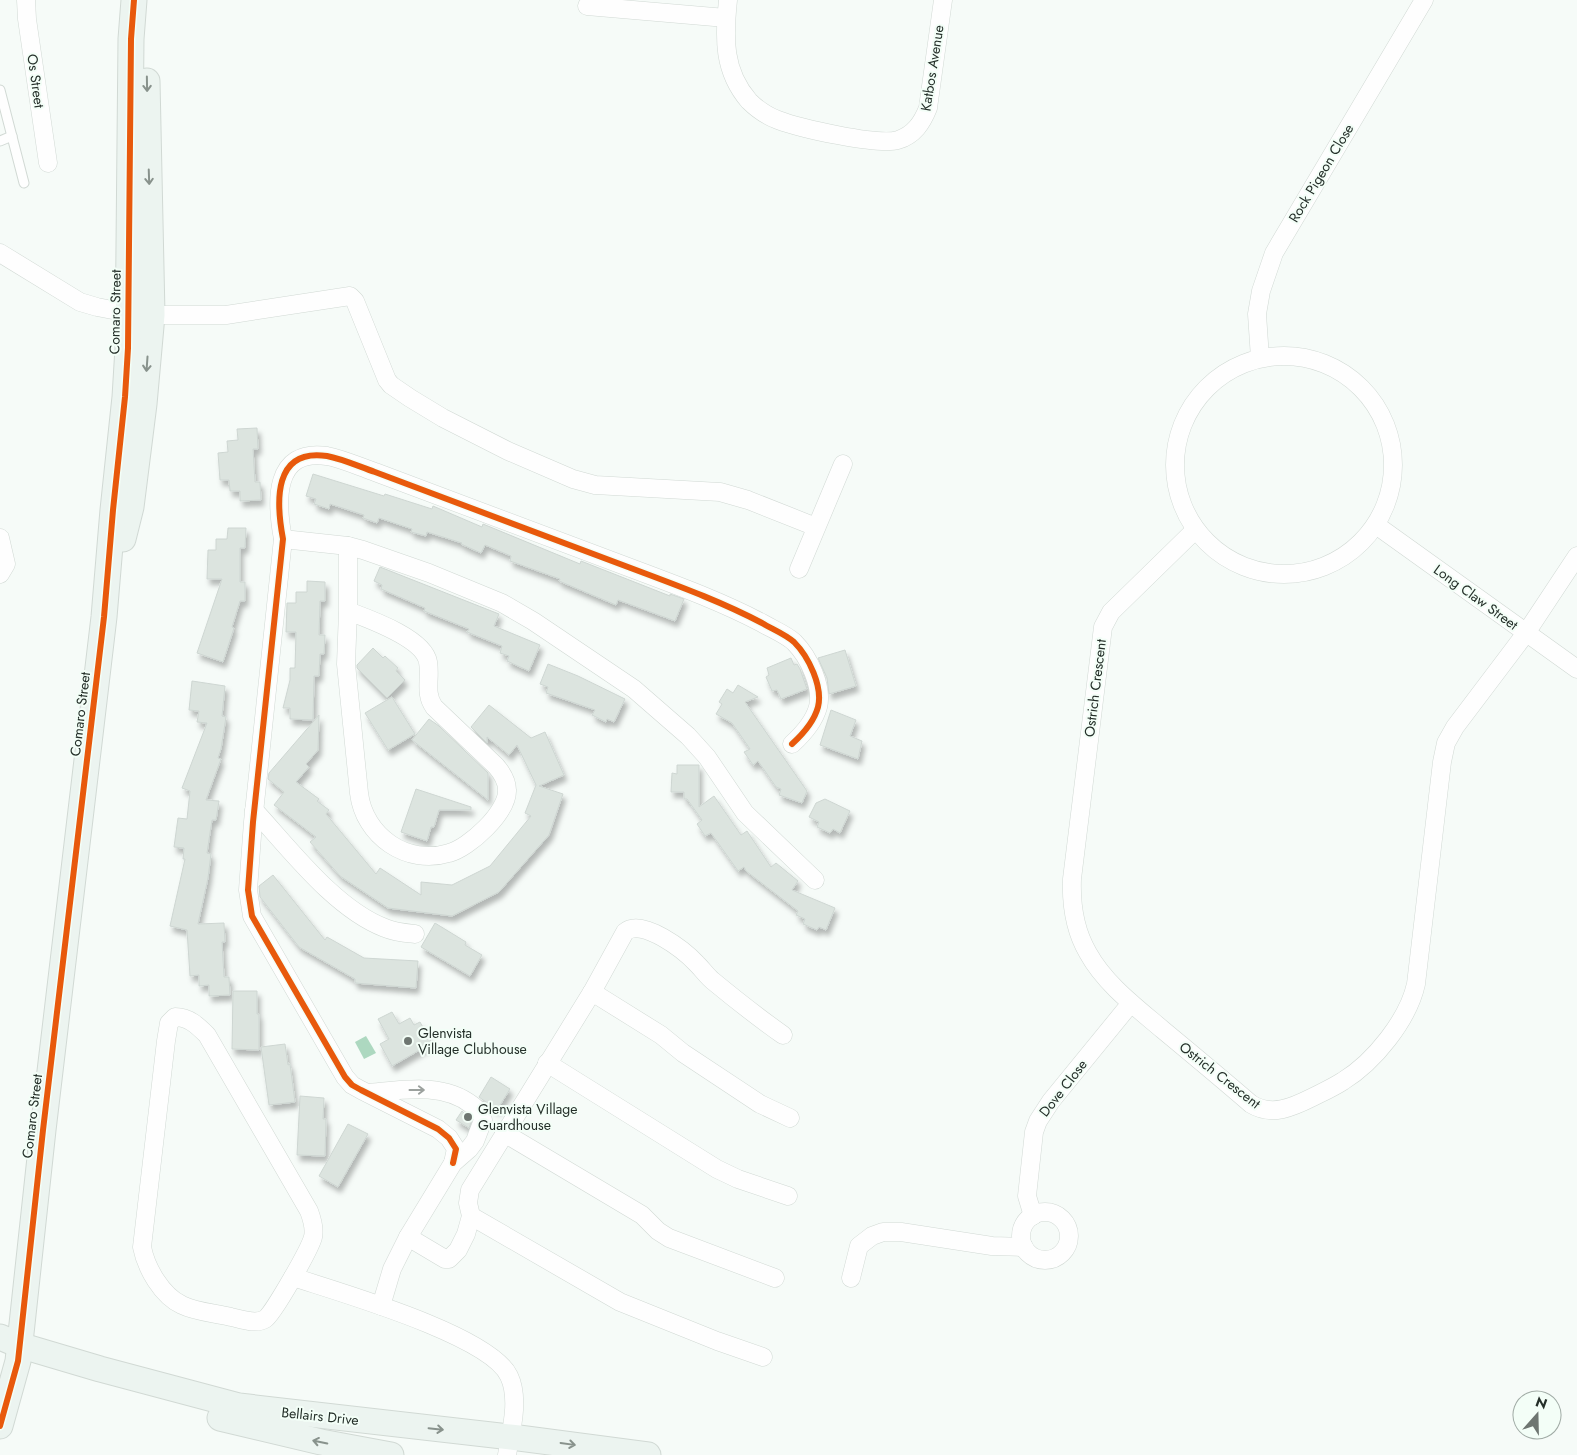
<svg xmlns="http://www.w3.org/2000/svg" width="1577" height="1455" font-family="Jost,sans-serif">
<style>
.water{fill:#add8c0}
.building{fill:#dce4df;stroke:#ced6d2;filter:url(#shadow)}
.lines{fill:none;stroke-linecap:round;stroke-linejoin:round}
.lane-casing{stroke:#d1d9d4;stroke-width:11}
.street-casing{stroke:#d1d9d4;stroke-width:19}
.secondary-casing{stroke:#d1d9d4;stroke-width:27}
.lane{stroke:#fefefe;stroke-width:9}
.street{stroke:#fefefe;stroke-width:18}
.secondary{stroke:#ecf4f0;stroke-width:25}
.cycleway-casing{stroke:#f3fef7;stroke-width:9}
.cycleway{stroke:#e8590c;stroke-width:6}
.oneway{stroke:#88928c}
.oneway2{stroke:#9ca19e}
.poi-dot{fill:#6e7671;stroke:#f3fef7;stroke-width:2}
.labels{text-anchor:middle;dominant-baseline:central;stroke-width:4;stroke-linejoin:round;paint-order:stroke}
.street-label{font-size:14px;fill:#242f29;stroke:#f3fef7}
.poi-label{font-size:14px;fill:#242f29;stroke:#f3fef7;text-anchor:start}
</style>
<defs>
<filter id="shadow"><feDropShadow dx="3" dy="5.5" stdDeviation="2.5" flood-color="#0004"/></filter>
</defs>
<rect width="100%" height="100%" fill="#f6fbf8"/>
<polygon class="water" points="366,1036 376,1053 364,1059 355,1042"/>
<g class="building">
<polygon points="257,428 258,449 253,449 255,482 260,482 261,500 240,501 240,491 230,491 229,480 220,480 218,453 228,452 227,441 238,440 237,429"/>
<polygon points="313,474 384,496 385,494 432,509 433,506 482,527 483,524 580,564 581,561 670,596 670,594 684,599 675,621 618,600 616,605 559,581 560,579 510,561 511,556 485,545 481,553 461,544 462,543 427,532 426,536 411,532 412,529 379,518 377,523 363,518 364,515 330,504 329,509 314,504 316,499 306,496"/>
<polygon points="228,528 246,528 245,548 240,548 240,582 245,582 245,601 240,601 232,627 234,628 223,662 197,653 222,579 207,579 208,550 216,550 216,539 227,539"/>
<polygon points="380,567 499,614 494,626 540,645 529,671 507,661 509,656 500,653 502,646 467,632 469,629 424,611 425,608 381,589 382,585 374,581"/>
<polygon points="307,581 325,582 325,601 320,601 319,635 325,635 324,654 320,654 319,676 314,676 313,720 290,719 290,708 283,708 290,680 290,668 295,668 296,632 286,632 287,603 296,603 296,592 307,592"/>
<polygon points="373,648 383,658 385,656 398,668 396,671 405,680 387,698 357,668 357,665"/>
<polygon points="845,650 856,686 829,694 827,678 818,658"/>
<polygon points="791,658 794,665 797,664 800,669 807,689 781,699 777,690 772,691 766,677 769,675 767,668"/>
<polygon points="548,664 578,676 625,699 614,722 607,719 606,722 592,715 595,710 546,693 548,687 540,684"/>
<polygon points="192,681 225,686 222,716 226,717 221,749 218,758 221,759 206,800 219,801 216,820 212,820 207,853 211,854 208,878 198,924 224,923 225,942 222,942 224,977 229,977 230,995 209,996 209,985 199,986 199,975 190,976 187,930 170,926 185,859 183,859 184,848 174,847 178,818 187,819 190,791 182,788 207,723 197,722 199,711 189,710"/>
<polygon points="738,685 758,697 745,702 807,791 802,803 779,795 781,789 776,787 758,761 753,765 744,752 750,749 732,723 716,714 722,704 719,702 727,689 733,693"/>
<polygon points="392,697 415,734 388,750 365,713"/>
<polygon points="489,705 531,738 545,732 564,775 539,786 563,794 549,835 499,892 452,916 388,908 340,876 310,842 316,837 274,805 284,792 268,779 269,773 319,715 318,750 306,764 309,767 296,782 319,799 317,801 329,810 326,814 376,874 380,868 421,895 421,882 452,885 490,866 531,816 525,813 536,785 517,745 509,755 487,737 487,743 471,727"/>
<polygon points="831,710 856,720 850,736 862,741 858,759 820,745"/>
<polygon points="429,719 439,726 488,773 488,800 412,740"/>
<polygon points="677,765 699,765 699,807 714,796 741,835 747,831 771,867 776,863 798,881 792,890 835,908 826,930 819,927 817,930 803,924 805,919 796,915 798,911 746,871 744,867 738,871 711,833 705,836 697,824 702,820 687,799 684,799 684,792 671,792 672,773 677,774"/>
<polygon points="416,789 471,807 471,810 439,810 434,827 431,827 427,841 401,832"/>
<polygon points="825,799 850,811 840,833 833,829 830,833 817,827 819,822 809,817 816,803"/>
<polygon points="273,875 325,940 327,937 364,958 418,961 416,988 355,983 355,979 299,947 260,897 259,886"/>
<polygon points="435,923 466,942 465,945 482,955 470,976 421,947"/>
<polygon points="233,991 257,991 257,1014 259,1014 259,1050 232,1049"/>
<polygon points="392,1012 399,1024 410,1018 414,1025 420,1022 432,1043 392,1066 380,1044 389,1039 378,1019"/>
<polygon points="285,1044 288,1065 290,1064 295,1102 269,1105 261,1047"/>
<polygon points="491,1077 510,1089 497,1110 479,1097"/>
<polygon points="300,1096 324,1098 323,1119 326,1119 325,1156 297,1155"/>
<polygon points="462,1111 472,1120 469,1128 456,1120"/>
<polygon points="348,1124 368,1134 338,1187 319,1176"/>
</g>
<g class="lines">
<g class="lane-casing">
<g id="lane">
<polyline points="0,90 24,183"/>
<polyline points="0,141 12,136"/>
</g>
</g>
<g class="street-casing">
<g id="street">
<polyline points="26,0 27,19 48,163"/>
<path d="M728,0C724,38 723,71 749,101C757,109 767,116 778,120C799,128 878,146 898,140C914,135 922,123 928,108L943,0"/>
<polyline points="587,6 726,18"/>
<polyline points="0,253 80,302 97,307 128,313 152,315 226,315 350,296 355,301 387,380 391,385 410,398 443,418 508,451 573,479 595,485 720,492 748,500 816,527"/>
<circle cx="1284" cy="465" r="109"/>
<polyline points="1260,358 1257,314 1261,291 1274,253 1424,0"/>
<polyline points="1376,525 1577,669"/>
<path d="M1195,530L1111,612L1103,627L1072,879C1071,905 1075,931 1088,953C1105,984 1136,1007 1163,1030C1192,1054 1222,1079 1251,1104C1272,1117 1293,1107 1313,1097C1323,1092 1334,1087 1343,1081C1374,1062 1408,1020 1416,984L1442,762L1446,743L1455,727L1526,633L1577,556"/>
<polyline points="0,538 6,564 0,574"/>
<polyline points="283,539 348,546 363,550 429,573 502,603 533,621 634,689 688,736 707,757 745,813 815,880"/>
<path d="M348,546V611L346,664L359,793C364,836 407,866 449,853C469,848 508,812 507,790C507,781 502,773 496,766L434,707C424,693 431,678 428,662C424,638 369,619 348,611"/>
<polyline points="799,569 843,464"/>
<path d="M254,810C290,849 335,909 385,928C394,932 405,933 415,934"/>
<polyline points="592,992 661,1035 683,1053 760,1104 790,1118"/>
<path d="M175,1017C189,1017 198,1026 207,1035L309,1211C312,1219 315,1228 313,1237C310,1249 273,1314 265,1319C255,1325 241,1319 231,1317C215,1313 196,1312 182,1305C162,1296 146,1268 142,1247L166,1041L169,1023Z"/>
<polyline points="547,1063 717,1169 738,1179 788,1196"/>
<path d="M368,1093C402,1090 443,1082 472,1105C477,1109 482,1113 483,1120L475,1141L469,1149L453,1163L408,1237L392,1269L381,1306"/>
<polyline points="504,1133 642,1215 658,1231 669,1238 775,1278"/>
<path d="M453,1163L456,1149L449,1138L438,1129L361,1090L352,1085L345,1077L252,916L248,890L253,822L283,539C276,502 273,448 327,456C343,459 360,467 375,472C464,506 554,539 644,573C684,588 724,603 762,623C772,629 785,634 794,642C809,657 823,687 818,707C814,722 803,734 792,744"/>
<circle cx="1045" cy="1236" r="24"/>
<polyline points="471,1216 620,1302 717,1341 763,1357"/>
<polyline points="1033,1216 1027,1196 1034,1132 1038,1121 1051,1101 1131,1003"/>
<path d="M408,1237L445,1259H449L458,1250L466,1234L471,1216L468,1203L470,1190L592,992L625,932C642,917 685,951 697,964C703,970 707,976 713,981C736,1000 759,1018 783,1035"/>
<path d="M293,1277C338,1292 490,1335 509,1376C520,1399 511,1431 507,1455"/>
<polyline points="851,1278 859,1246 872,1236 883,1232 901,1232 992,1246 1024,1247"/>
</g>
</g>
<g class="secondary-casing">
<g id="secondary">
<polyline points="123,539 131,507 144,404 152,315 147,81"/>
<polyline points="0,1337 19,1345 100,1369 239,1406 519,1438 648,1455"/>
<polyline points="220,1418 321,1442 391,1455"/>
<polyline points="0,1426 18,1361 43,1130 104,617 113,510 125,397 128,348 131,39 134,0"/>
</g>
</g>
<use href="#lane" class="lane"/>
<use href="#street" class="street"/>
<use href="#secondary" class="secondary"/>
<g class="cycleway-casing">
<g id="cycleway">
<path d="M453,1163L456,1149L449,1138L438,1129L361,1090L352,1085L345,1077L252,916L248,890L253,822L283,539C276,502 273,448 327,456C343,459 360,467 375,472C464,506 554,539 644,573C684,588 724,603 762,623C772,629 785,634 794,642C809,657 823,687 818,707C814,722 803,734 792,744"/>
<polyline points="0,1426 18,1361 43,1130 104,617 113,510 125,397 128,348 131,39 134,0"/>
</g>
</g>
<use href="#cycleway" class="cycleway"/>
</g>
<defs><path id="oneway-shaft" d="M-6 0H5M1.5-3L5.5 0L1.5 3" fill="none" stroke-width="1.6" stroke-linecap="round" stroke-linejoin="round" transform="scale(1.25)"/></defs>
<g class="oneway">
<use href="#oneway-shaft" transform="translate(147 84) rotate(89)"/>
<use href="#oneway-shaft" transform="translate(149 177) rotate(88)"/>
<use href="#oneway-shaft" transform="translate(147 364) rotate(94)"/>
<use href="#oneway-shaft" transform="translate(436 1429) rotate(6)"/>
<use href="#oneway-shaft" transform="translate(320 1442) rotate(-168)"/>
<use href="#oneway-shaft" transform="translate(568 1444) rotate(8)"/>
</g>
<use class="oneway2" href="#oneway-shaft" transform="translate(417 1090)"/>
<g class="poi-dot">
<circle cx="408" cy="1041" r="5"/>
<circle cx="468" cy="1117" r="5"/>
</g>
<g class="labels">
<g class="street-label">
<text transform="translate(932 68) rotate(-81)">Katbos Avenue</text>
<text transform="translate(36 81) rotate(82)">Os Street</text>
<text transform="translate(1321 173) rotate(-59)">Rock Pigeon Close</text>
<text transform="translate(115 312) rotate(-89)">Comaro Street</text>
<text transform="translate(1476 597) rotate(36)">Long Claw Street</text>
<text transform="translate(1095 688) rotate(-83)">Ostrich Crescent</text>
<text transform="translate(80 714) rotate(-83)">Comaro Street</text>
<text transform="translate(1220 1075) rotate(38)">Ostrich Crescent</text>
<text transform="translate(1063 1088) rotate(-52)">Dove Close</text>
<text transform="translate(32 1116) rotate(-83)">Comaro Street</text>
<text transform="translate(320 1416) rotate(6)">Bellairs Drive</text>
</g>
<g class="poi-label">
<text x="418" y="1033">Glenvista<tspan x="418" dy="16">Village Clubhouse</tspan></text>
<text x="478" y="1109">Glenvista Village<tspan x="478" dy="16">Guardhouse</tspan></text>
</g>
</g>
<g transform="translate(1537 1415) rotate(20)"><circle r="24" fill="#f3fef7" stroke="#a0aba5"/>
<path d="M0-4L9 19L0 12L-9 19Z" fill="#6e7671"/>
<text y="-8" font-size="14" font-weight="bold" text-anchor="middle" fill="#242f29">N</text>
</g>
</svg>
